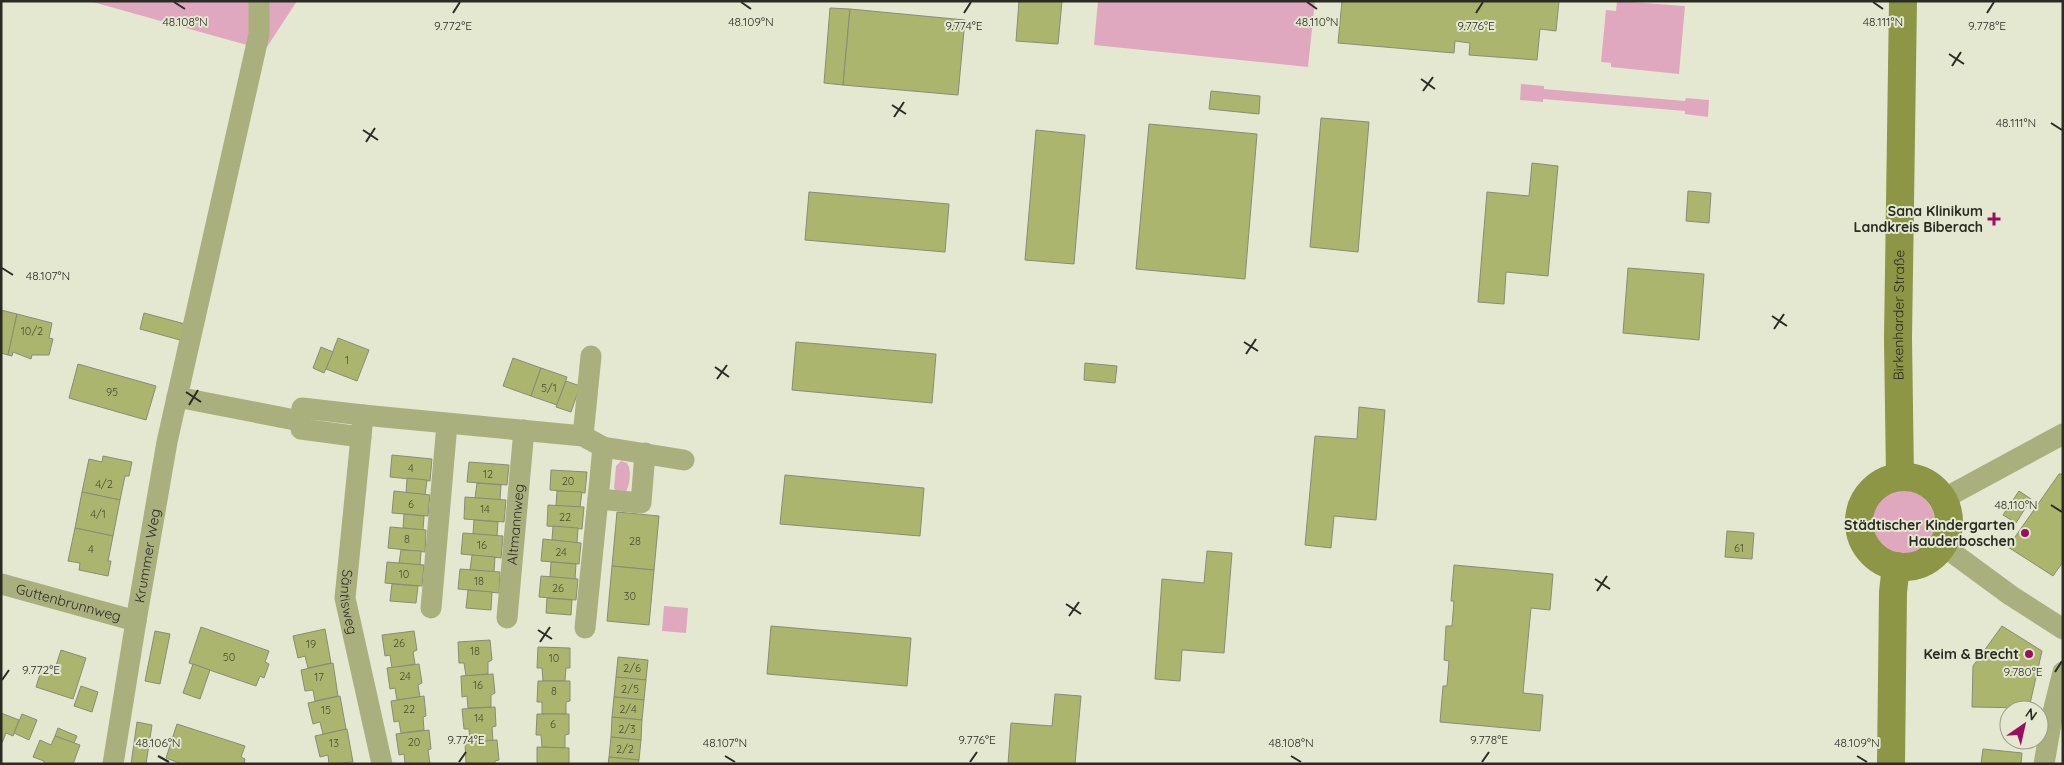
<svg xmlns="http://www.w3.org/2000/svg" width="2064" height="765" font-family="Quicksand,sans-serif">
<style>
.green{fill:#e0a8bf}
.building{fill:#acb56d;stroke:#888c77}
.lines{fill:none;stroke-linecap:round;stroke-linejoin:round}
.street{stroke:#a9b07d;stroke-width:21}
.secondary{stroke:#8c9645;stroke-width:28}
.ticks{fill:none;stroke:#2a2b22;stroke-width:2}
.poi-dot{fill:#9a0e60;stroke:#e4e8d1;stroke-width:2}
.labels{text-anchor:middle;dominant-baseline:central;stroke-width:4;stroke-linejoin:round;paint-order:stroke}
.number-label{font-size:11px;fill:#4a4e35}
.poi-label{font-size:14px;font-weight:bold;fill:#2a2b22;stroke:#e4e8d1;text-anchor:end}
.street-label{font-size:14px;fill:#2a2b22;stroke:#e4e8d1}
.ticks-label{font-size:12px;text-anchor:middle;fill:#2a2b22;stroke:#e4e8d1;stroke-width:4;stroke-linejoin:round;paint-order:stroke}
</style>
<rect width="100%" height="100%" fill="#e4e8d1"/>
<g class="green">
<polygon points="89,1 297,1 265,50"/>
<polygon points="1098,1 1315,1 1308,67 1094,45"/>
<polygon points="1617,1 1685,6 1679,74 1611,67 1611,63 1601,62 1606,10 1616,11"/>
<polygon points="1521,84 1544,86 1544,89 1685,101 1686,98 1709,100 1708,117 1685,114 1685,111 1543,99 1543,102 1520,100"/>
<path d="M621,461L627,463C632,470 630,486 625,493L615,491L614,488L616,466Z"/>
<circle cx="1902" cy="523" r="33"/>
<polygon points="664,606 688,608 686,633 662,631"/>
</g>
<g class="building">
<polygon points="1019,1 1062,1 1058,44 1016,41"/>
<polygon points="1342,1 1559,1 1556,31 1540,29 1537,60 1469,55 1470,43 1455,41 1454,53 1338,43"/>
<polygon points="830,8 850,9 843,85 824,83"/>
<polygon points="850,9 965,20 958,95 843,85"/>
<polygon points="1211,91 1260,96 1259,114 1209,109"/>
<polygon points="1321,118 1369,122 1358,252 1310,247"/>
<polygon points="1149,124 1257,134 1245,279 1136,269"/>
<polygon points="1036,130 1085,135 1074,264 1025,260"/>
<polygon points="1532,163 1558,166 1548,276 1506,272 1504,304 1478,302 1487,192 1529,196"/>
<polygon points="1688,191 1711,193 1709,223 1686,221"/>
<polygon points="809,192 949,204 945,252 805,240"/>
<polygon points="1628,268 1704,274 1699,340 1623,333"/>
<polygon points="1,310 17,314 8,355 1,353"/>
<polygon points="144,313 185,324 180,340 140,329"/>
<polygon points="17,314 52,323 49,338 53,339 49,355 32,355 31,359 13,352 12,356 8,355"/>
<polygon points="338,338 369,350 357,381 326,369"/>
<polygon points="796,342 936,354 932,403 792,390"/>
<polygon points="321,347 333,352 324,373 313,368"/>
<polygon points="513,358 541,368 531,396 503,386"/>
<polygon points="1085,363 1117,366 1115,383 1084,380"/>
<polygon points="78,364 156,386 146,420 69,398"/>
<polygon points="541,368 567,377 557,405 531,396"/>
<polygon points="566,381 580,386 571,412 556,407"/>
<polygon points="1359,407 1385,410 1376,520 1334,516 1331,548 1305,545 1315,436 1357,439"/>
<polygon points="392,455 432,459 430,481 390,477"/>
<polygon points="103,456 132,462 129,476 125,476 120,500 82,492 89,459 102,462"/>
<polygon points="469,462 509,465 507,485 467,482"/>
<polygon points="551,470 587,472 585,493 550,490"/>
<polygon points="2059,474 2063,474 2063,562 2053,576 2008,547"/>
<polygon points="785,475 924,488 920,536 780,524"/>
<polygon points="407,478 427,480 425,495 406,493"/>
<polygon points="477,483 501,485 500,500 475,498"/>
<polygon points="394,491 430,495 428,516 392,513"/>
<polygon points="557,491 582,492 580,507 556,506"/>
<polygon points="2019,491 2031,499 2016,523 2003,515"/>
<polygon points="82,492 120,500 113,536 75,528"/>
<polygon points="465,497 506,500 504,522 464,519"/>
<polygon points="548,505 584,507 582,529 547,526"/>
<polygon points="617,512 659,516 654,570 612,566"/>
<polygon points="404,514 424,516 423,530 403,528"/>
<polygon points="474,520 498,522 497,536 473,534"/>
<polygon points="553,526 578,528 577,543 552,540"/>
<polygon points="390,527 426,530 425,552 388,548"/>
<polygon points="75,528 113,536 108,561 111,561 108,576 79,570 80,563 68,561"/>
<polygon points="1727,531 1754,533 1752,559 1725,557"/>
<polygon points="463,533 503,536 501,558 461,554"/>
<polygon points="543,539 581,543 579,564 541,561"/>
<polygon points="401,550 421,551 420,565 399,563"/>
<polygon points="1207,551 1232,553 1224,653 1182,650 1180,681 1155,679 1162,579 1204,583"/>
<polygon points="472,555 495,557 494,572 470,570"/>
<polygon points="387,562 424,565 422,586 385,583"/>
<polygon points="551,562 576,564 575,579 550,577"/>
<polygon points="1454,565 1553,574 1550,610 1531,608 1523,693 1543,695 1540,731 1440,722 1443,686 1447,686 1449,661 1444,660 1446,626 1452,626 1454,601 1451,601"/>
<polygon points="612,566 654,570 649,625 607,621"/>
<polygon points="460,569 500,572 499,593 458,589"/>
<polygon points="541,576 578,579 576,600 539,597"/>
<polygon points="392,584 418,586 416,603 390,601"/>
<polygon points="468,590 492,592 491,610 466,608"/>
<polygon points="547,598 572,600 571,615 546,613"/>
<polygon points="771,626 911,638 907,686 767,674"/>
<polygon points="2002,626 2042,651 2029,708 1972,707 1973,666"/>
<polygon points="201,627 269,651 265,662 269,664 264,678 260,676 256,686 189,663"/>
<polygon points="325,629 331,663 308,668 305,656 298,658 293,636"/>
<polygon points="155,631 170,634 160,684 145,681"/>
<polygon points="414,631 417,650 413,652 415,664 392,668 390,655 385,656 382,635"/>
<polygon points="490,640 492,660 488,662 488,674 466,676 464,663 459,663 458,642"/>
<polygon points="538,647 570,648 570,668 566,668 565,681 543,681 542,668 537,668"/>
<polygon points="61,650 86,658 73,699 36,687 41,671 53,675"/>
<polygon points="618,657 648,660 646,680 616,677"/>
<polygon points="333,663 338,696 315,701 313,690 305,691 301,670"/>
<polygon points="193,664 210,670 200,699 183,693"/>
<polygon points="419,664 422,683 418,685 420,697 397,700 395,688 390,689 387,668"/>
<polygon points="493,674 495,693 491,695 491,707 468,708 467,696 462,697 461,676"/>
<polygon points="616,677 646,680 644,700 614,697"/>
<polygon points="538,681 570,681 570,701 566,702 566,714 542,714 542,702 537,702"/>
<polygon points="81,686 98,692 92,712 74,706"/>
<polygon points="1055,694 1081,696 1075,764 1008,764 1011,723 1052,726"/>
<polygon points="340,696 346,729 323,734 320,722 313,724 308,703"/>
<polygon points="424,696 426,716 423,717 424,730 401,733 399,721 394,722 391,701"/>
<polygon points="614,697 644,700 642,720 612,717"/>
<polygon points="495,707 496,726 492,727 493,741 470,742 469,729 464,729 462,709"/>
<polygon points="1,713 19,720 13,736 6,733 2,743"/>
<polygon points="22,714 37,720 29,740 14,733"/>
<polygon points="537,714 569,714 569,734 565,735 565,748 542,747 541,735 536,735"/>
<polygon points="612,717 642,720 641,740 611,737"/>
<polygon points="137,722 152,725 146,764 131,764"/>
<polygon points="177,724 245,746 241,757 245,759 244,764 182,764 166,758"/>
<polygon points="58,728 77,736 74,743 55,736"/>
<polygon points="347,729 353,762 329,764 328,755 320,757 315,736"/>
<polygon points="429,730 431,749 428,750 430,764 405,763 404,754 399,755 396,734"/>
<polygon points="55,736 80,745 73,764 44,764 44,761 33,757 40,740 51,745"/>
<polygon points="611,737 641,740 639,760 609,757"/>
<polygon points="497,740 499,760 495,761 495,764 466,763 465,742"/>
<polygon points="537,747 569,748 569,764 537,764"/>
<polygon points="1983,749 2022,753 2021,764 1981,764"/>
<polygon points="609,757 639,760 638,764 608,764"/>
</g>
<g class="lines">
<g class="street">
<polyline points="177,397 300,421 301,429 361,437 363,415 583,436 603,447 684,460"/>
<polyline points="300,421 302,408 363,415"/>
<polyline points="583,436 591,356"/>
<path id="s1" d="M361,437L345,598L382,764"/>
<polyline points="603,447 598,499 641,503 645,453"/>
<polyline points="1943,499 2063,434"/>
<polyline points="1942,545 2010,595 2063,629"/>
<path id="s2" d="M1,584L136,621"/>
<polyline points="431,608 447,424"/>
<path id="s3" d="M507,618L524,430"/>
<polyline points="585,628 598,499"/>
<path id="s4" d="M113,764L136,621L167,442L259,34V1"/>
<polyline points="2044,764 2053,712 2063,672"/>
</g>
<g class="secondary">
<path id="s5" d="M1900,477L1898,338L1903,1"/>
<circle cx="1904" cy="522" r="45"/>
<polyline points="1891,764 1893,592 1896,566"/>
</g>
</g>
<path class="ticks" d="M174,2L185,9M741,2L751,9M1307,2L1317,9M1873,2L1883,9M453,13L460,2M964,13L971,2M1476,13L1483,2M1987,13L1994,2M1949,54L1964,64M1952,66L1961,52M1421,79L1435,89M1423,91L1433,77M892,105L906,114M894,117L904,102M2051,123L2062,130M363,130L378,140M366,142L375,128M2,268L13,275M1772,316L1787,326M1774,329L1784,314M1244,342L1258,351M1246,354L1256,339M715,367L729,377M717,379L727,365M186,392L201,402M189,405L198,390M2051,505L2062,512M1595,579L1610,589M1597,591L1607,576M1066,604L1081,614M1069,616L1079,602M538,630L552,639M540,642L550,627M2055,672L2062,661M2,680L9,670M158,756L169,762M725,756L735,762M1291,756L1301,762M1857,756L1867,762M459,762L466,752M970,762L977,752M1482,762L1489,752"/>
<g class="poi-dot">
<path d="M1991.5 211.5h5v5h5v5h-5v5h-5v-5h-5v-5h5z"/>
<circle cx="2025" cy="533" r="5"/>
<circle cx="2029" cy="654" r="5"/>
</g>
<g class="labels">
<g class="number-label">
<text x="32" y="331">10/2</text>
<text x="347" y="360">1</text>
<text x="549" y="388">5/1</text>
<text x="112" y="392">95</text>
<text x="411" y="468">4</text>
<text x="488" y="474">12</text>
<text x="568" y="481">20</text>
<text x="104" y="484">4/2</text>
<text x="411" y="504">6</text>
<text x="485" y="509">14</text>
<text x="98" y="514">4/1</text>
<text x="565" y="517">22</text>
<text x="407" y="539">8</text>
<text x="635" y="541">28</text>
<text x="482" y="545">16</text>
<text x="1739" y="548">61</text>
<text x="91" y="549">4</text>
<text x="561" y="552">24</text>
<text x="404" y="574">10</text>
<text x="479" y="581">18</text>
<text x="558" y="588">26</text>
<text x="630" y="596">30</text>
<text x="399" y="643">26</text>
<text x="311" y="644">19</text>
<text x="475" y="651">18</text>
<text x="229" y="657">50</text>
<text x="554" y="658">10</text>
<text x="632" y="668">2/6</text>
<text x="405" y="676">24</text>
<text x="319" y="677">17</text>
<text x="478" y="685">16</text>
<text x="630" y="689">2/5</text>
<text x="554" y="691">8</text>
<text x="409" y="709">22</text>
<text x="628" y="709">2/4</text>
<text x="326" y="710">15</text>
<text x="479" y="718">14</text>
<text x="553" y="724">6</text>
<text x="627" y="729">2/3</text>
<text x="414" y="742">20</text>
<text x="334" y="743">13</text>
<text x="625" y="749">2/2</text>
</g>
<g class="poi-label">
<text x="1983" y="211">Sana Klinikum<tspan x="1983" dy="16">Landkreis Biberach</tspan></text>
<text x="2015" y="525">Städtischer Kindergarten<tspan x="2015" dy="16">Hauderboschen</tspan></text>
<text x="2019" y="654">Keim &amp; Brecht</text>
</g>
<g class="street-label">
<text stroke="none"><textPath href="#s5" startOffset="162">Birkenharder Straße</textPath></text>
<text stroke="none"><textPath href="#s3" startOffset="94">Altmannweg</textPath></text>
<text stroke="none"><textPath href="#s4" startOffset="211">Krummer Weg</textPath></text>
<text stroke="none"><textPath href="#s1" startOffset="166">Säntisweg</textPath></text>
<text stroke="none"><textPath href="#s2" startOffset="70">Guttenbrunnweg</textPath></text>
</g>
</g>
<g class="ticks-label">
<text x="185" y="26">48.108°N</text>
<text x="751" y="26">48.109°N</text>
<text x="1317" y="26">48.110°N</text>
<text x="1883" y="26">48.111°N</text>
<text x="453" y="30">9.772°E</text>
<text x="964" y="30">9.774°E</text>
<text x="1476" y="30">9.776°E</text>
<text x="1987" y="30">9.778°E</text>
<text x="2016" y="127">48.111°N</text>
<text x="48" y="280">48.107°N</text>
<text x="2016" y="509">48.110°N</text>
<text x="41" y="674">9.772°E</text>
<text x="2023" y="676">9.780°E</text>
<text x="466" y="744">9.774°E</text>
<text x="977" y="744">9.776°E</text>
<text x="1489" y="744">9.778°E</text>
<text x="158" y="747">48.106°N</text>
<text x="725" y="747">48.107°N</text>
<text x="1291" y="747">48.108°N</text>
<text x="1857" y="747">48.109°N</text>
</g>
<rect width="2064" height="765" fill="none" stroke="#2a2b22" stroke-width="5"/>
<g transform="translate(2024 725) rotate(34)"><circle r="24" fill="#e4e8d1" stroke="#9a9c8b"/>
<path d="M0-4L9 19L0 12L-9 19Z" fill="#9a0e60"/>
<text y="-8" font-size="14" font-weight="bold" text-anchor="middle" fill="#2a2b22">N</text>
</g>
</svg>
